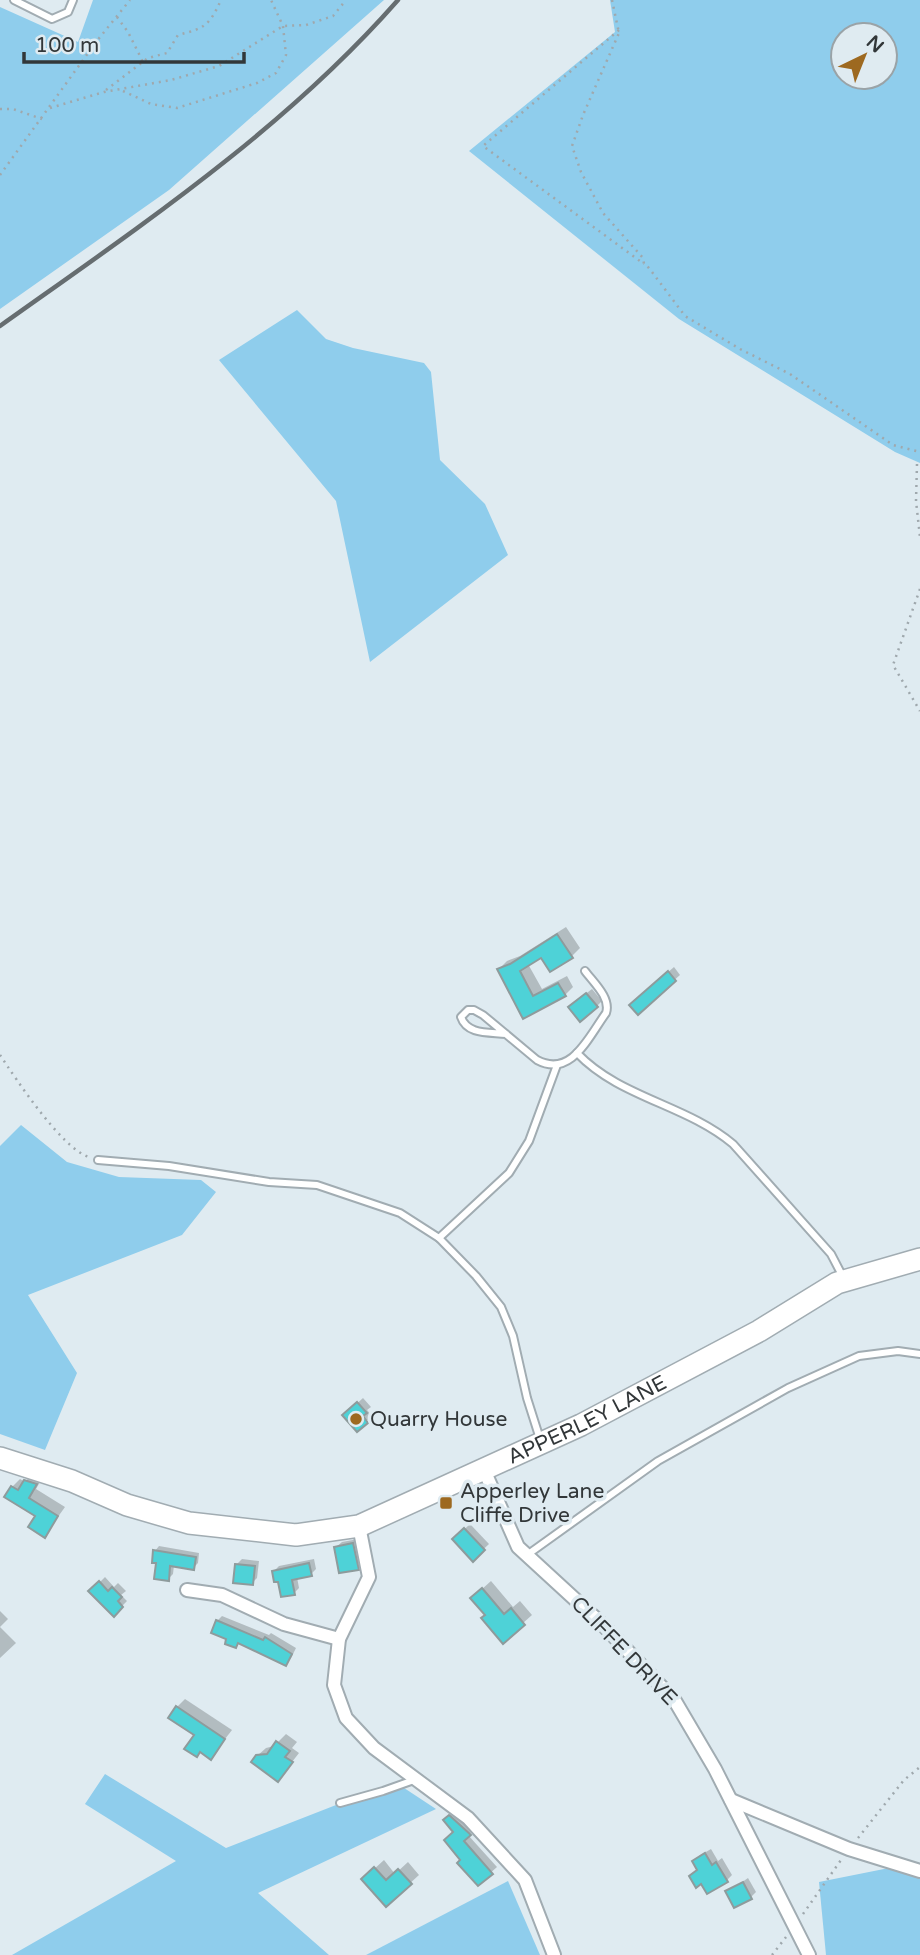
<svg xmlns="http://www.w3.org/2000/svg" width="920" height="1955" font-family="'Varela Round',sans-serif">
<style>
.green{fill:#8fcdec;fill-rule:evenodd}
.shadow{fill:#0003}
.building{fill:#4ed2d7;stroke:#8e9b9c;stroke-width:2}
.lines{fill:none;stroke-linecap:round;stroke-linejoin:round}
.lane-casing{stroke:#a1acb2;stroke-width:10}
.street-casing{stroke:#a1acb2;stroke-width:16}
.highway-casing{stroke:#a1acb2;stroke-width:24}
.path{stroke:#9fa8ad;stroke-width:2.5;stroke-dasharray:2 5;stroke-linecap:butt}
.lane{stroke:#fff;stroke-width:6}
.street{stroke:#fff;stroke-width:12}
.highway{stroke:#fff;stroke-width:21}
.rail{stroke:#666d70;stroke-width:4.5}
.poi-dot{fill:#9d6920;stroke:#dfebf1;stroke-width:2.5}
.labels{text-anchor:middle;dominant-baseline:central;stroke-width:7;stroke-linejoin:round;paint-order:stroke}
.poi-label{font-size:21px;fill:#323739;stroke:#dfebf1;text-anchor:start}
.street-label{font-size:21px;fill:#323739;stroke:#dfebf1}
</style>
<rect width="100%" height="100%" fill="#dfebf1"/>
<g class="green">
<polygon points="93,0 384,0 169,190 0,309 0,7 78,42"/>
<path d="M610,0H920V463L895,452L679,319L469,151L615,32ZM843,35H885V77H843Z"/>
<polygon points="297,310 326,339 353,348 424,363 431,372 440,460 485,504 508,555 370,662 336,501 219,360"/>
<polygon points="21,1125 67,1162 119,1177 201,1180 216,1192 182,1235 28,1295 77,1373 45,1450 0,1434 0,1146"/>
<polygon points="105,1774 226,1848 395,1782 436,1809 258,1893 329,1955 12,1955 176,1861 85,1804"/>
<polygon points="889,1868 920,1878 920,1955 826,1955 819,1882"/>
<polygon points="508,1881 540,1955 366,1955"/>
</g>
<g class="shadow">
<polygon points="566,927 580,948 572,956 541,956 528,964 542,989 567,976 573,987 565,995 524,1016 499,969 507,961 520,956"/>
<polygon points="674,967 680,975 638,1012 636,1000"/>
<polygon points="592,989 602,1001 597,1006 575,1002"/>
<polygon points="363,1398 371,1407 367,1410 372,1416 357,1430 350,1410"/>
<polygon points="34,1472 44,1475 36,1489 65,1507 45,1535 37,1516 12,1487 20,1479 25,1482"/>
<polygon points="470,1524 489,1544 473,1559 454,1539"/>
<polygon points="358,1539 363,1563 358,1569 336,1547 342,1542"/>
<polygon points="159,1546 199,1553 198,1563 193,1568 174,1565 173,1574 168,1579 155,1551"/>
<polygon points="242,1559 259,1561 257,1578 252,1583 237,1564"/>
<polygon points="314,1559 316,1569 311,1574 297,1577 299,1588 294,1593 274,1571 279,1566"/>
<polygon points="105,1577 114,1587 118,1583 126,1591 121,1595 127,1601 114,1614 91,1591"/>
<polygon points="491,1581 513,1607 520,1601 532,1615 503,1641 487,1615 481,1590"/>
<polygon points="0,1611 8,1619 0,1627 16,1643 0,1658"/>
<polygon points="222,1616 269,1635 271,1633 296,1648 291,1658 285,1664 240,1642 236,1646 217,1621"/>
<polygon points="185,1699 232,1730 211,1757 177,1707"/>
<polygon points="286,1734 297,1742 292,1748 299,1753 278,1780 257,1756 266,1748 274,1746"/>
<polygon points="455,1811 475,1828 468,1835 497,1867 478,1884 463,1860 455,1832 445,1820"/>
<polygon points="711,1849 718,1861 722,1858 732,1875 727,1880 702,1882 691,1876 699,1869 699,1856"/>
<polygon points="384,1860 395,1874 408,1862 419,1875 386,1905 372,1871"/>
<polygon points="748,1878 756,1892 751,1897 728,1892"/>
</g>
<g class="building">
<polygon points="557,934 573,958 550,972 541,958 520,971 533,996 558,983 566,996 523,1019 497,969 510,964"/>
<polygon points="668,971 676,981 638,1015 629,1005"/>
<polygon points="586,993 598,1007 580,1022 568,1007"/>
<polygon points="357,1402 367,1413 363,1416 368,1423 357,1432 342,1415"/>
<polygon points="24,1480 37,1484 29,1498 58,1516 45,1538 28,1527 35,1516 4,1497 11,1486 18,1490"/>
<polygon points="464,1528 485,1550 473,1562 452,1539"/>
<polygon points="353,1543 359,1570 339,1573 334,1547"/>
<polygon points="153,1550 196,1557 194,1570 170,1566 169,1581 154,1579 156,1563 152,1563"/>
<polygon points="309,1563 312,1576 292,1580 295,1595 281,1597 278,1582 274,1582 272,1571"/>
<polygon points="235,1564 255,1566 253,1585 233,1583"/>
<polygon points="99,1581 108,1591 112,1587 122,1597 118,1601 123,1607 114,1617 88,1591"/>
<polygon points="482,1588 504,1614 511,1608 525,1625 503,1644 481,1618 485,1615 470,1598"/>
<polygon points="216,1620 263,1640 265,1637 292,1654 286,1666 238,1643 236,1648 225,1644 226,1639 211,1633"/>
<polygon points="176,1706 225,1739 211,1760 200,1752 197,1757 184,1749 194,1735 168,1718"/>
<polygon points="276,1741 290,1751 285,1757 293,1762 278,1782 251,1762 256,1755 267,1754"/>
<polygon points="449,1815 471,1835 464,1841 493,1874 478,1886 457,1863 460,1860 444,1840 453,1832 443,1820"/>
<polygon points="705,1853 712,1865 716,1862 728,1882 707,1894 701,1884 696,1888 689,1876 697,1870 692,1861"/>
<polygon points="374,1867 386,1880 398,1869 412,1884 386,1907 361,1879"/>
<polygon points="743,1882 752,1899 734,1908 725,1891"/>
</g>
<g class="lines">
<g class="lane-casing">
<g id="lane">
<polyline points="14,0 52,19 68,12 73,0"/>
<path d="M506,1034C489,1032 467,1035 461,1017L468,1010H474L483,1015L537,1060C571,1078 588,1038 606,1013C611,998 594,983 585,971"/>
<path d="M577,1053C620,1098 685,1104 733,1144L831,1254L844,1279"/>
<polyline points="98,1160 169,1166 269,1182 317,1185 400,1213 439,1238 476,1276 501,1307 513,1336 527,1398 540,1439"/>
<polyline points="439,1238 509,1173 529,1141 557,1065"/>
<polyline points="527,1555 658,1461 788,1388 859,1356 898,1351 920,1354"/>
<polyline points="340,1803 383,1791 414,1780"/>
</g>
</g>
<g class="street-casing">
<g id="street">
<polyline points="484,1470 518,1547 604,1626 675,1701 715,1769 809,1955"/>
<polyline points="359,1526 369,1577 339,1639 334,1685 346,1718 374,1748 468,1818 525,1880 554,1955"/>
<polyline points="187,1590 222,1595 284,1624 339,1639"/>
<polyline points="731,1800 849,1849 920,1871"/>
</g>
</g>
<g class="highway-casing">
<g id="highway">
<path id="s1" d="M0,1458L72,1481L127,1505L189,1523L296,1535L359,1526L581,1425L759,1331L837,1283L920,1259"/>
</g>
</g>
<g class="path">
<polyline points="612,0 619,33 583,115 572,146 581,172 603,213 643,258 644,264 649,268 685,316 740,349 790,374 893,445 920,452"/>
<polyline points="117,17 128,32 143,62"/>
<polyline points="619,30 483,146 644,264"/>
<path d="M106,90L148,58L167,53L178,35C205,28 209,26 221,0"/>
<polyline points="123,91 151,104 177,108 257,83 276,73 286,55 283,26 271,0"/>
<polyline points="50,108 104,92 171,80 219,66 283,26 306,25 333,16 346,0"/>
<polyline points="0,109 13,109 42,119"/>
<polyline points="0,175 96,42 130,0"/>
<polyline points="917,464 916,501 920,537"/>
<polyline points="920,589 893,665 920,711"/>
<path d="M0,1055C16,1079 62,1149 89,1157"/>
<polyline points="858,1838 904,1780 920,1767"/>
<polyline points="803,1914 841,1860"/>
<polyline points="772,1955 786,1937"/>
</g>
<use href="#lane" class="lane"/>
<use href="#street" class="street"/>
<use href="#highway" class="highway"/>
<path class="rail" d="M0,326C139,227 284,130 398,0"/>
</g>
<g class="poi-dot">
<circle cx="356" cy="1419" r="7"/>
<rect x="439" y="1496" width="14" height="14" rx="3.5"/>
</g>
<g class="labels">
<g class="poi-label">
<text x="370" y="1419">Quarry House</text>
<text x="460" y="1491">Apperley Lane<tspan x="460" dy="24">Cliffe Drive</tspan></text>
</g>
<g class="street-label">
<text stroke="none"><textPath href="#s1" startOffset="623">APPERLEY LANE</textPath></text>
<text transform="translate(624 1651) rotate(46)">CLIFFE DRIVE</text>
</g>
</g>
<g transform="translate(864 56) rotate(43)"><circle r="33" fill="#dfebf1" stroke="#9aa3a7" stroke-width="2"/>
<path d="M0-5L12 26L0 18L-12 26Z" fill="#9d6920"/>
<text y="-10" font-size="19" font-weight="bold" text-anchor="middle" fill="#323739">N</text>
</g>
<path d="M24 52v10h220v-10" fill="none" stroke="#323739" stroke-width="3.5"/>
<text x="35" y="52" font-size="21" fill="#323739" stroke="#dfebf1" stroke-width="5" paint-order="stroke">100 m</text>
</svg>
